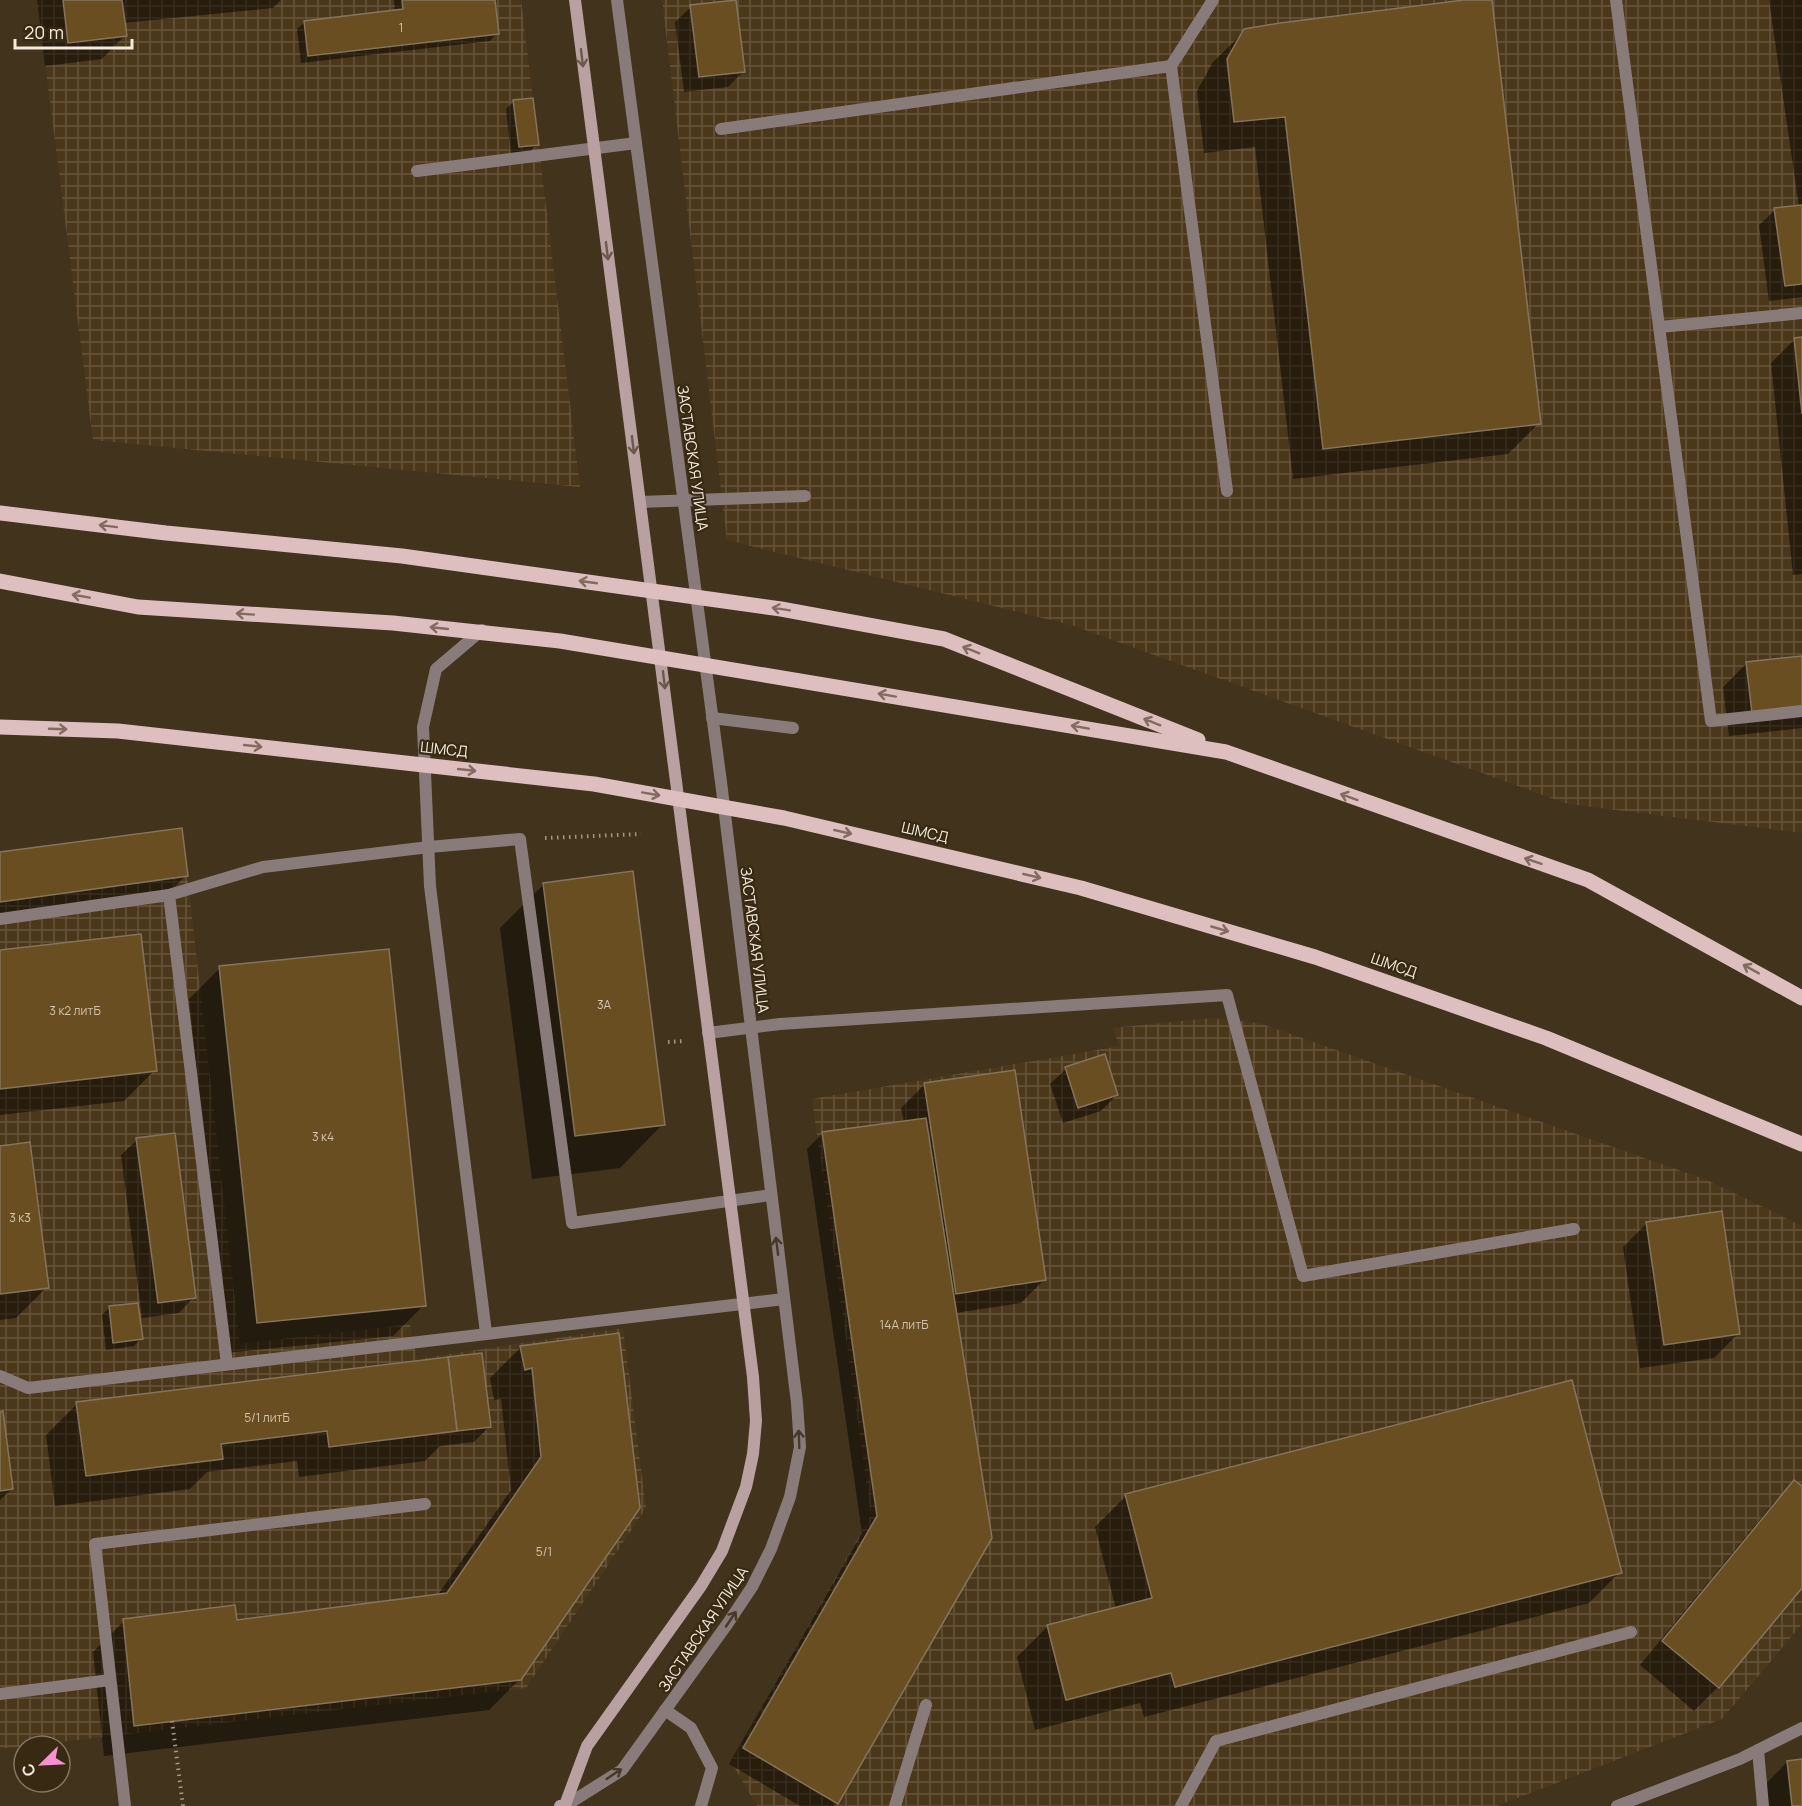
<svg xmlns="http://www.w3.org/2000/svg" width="1802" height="1806" font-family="Manrope,sans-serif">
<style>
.industrial{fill:url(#industrial-grid)}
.shadow{fill:#0007}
.building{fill:#694e21;stroke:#85745c;stroke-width:1.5}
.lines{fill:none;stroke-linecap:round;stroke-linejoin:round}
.path{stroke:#a39886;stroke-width:4;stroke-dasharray:1.5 4.5;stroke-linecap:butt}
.lane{stroke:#8a7b7b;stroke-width:12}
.street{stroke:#8a7b7b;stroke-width:12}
.secondary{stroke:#b9a1a2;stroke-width:12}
.primary{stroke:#debfc0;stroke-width:15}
.oneway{stroke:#6b594c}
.oneway2{stroke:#826c60}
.oneway3{stroke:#483927}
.labels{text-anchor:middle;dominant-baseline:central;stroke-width:4.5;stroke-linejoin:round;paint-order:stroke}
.number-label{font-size:12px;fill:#d1c4ae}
.street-label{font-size:15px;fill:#f4ebdd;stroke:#372912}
</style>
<defs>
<pattern id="industrial-grid" width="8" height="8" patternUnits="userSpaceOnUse" patternTransform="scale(1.5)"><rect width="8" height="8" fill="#4b381a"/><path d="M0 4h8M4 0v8" fill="none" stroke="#66553b"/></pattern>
</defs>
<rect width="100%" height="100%" fill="#41331c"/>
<g class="industrial">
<polygon points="37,0 521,0 580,487 93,440"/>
<polygon points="662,0 1802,0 1802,833 1568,804 1071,625 727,540"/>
<polygon points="182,828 240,1344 410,1324 417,1359 623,1328 646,1508 526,1688 0,1749 0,851"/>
<polygon points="1211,1018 1259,1023 1707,1180 1802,1226 1802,1624 1722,1719 1497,1806 757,1806 731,1762 871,1515 812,1099 1120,1046 1112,1028"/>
</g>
<g class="shadow">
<polygon points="37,0 281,0 273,8 124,23 125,35 102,59 45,66"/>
<polygon points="394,0 493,0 497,33 490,41 301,63 297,29 305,22 395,11"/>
<polygon points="1476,0 1491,0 1539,423 1508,454 1293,479 1255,147 1204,153 1197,91 1213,62 1245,31"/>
<polygon points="1769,0 1802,0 1802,297 1769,301 1759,225 1775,210 1799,207"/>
<polygon points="691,7 744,71 728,87 684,92 675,22"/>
<polygon points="513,102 537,144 530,152 511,154 506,109"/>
<polygon points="1802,338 1802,574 1793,575 1771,363 1795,339"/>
<polygon points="1802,658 1802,728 1729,736 1723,687 1747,663"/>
<polygon points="0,853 186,875 163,899 0,922"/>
<polygon points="544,884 663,1124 620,1168 532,1179 500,928"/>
<polygon points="0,951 155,1070 124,1101 0,1115"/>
<polygon points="220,968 424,1305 393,1336 226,1353 189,999"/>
<polygon points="1066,1069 1117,1095 1101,1111 1063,1123 1050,1084"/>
<polygon points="925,1084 1044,1280 1021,1303 955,1313 837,1803 834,1806 800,1806 729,1764 862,1533 807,1149 822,1134 904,1122 901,1108"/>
<polygon points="137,1140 194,1297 179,1313 142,1318 121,1155"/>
<polygon points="0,1148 47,1287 16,1318 0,1320"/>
<polygon points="1647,1223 1738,1334 1714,1358 1640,1368 1623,1247"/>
<polygon points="109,1308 141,1339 134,1346 106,1350 102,1315"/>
<polygon points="618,1334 520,1679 489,1710 104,1756 93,1652 124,1621 235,1622 437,1596 511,1490 501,1399 494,1400 490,1378 521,1347"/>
<polygon points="77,1404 490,1426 474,1442 440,1446 425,1461 299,1477 297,1461 207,1472 190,1489 55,1506 46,1435"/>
<polygon points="0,1413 12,1489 0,1500"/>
<polygon points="1795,1482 1802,1488 1802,1585 1718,1687 1694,1711 1640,1665 1771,1506"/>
<polygon points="1126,1496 1620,1572 1589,1603 1144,1717 1140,1703 1035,1730 1017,1657 1048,1626 1116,1609 1095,1527"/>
<polygon points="1802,1761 1802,1806 1766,1806 1764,1786 1787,1762"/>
</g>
<g class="building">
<polygon points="63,0 122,0 127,36 68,43"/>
<polygon points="402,0 495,0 499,34 308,56 304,21 403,9"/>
<polygon points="736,0 745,72 699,77 690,5"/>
<polygon points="1464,0 1492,0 1541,424 1323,449 1285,117 1234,122 1227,59 1244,29 1280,23"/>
<polygon points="533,98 539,145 519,147 513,100"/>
<polygon points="1802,205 1802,284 1785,286 1774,208"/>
<polygon points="1802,337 1802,414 1794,338"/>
<polygon points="1802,656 1802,708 1752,713 1746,662"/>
<polygon points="182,828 188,876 0,902 0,852"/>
<polygon points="633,871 665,1125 575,1136 543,883"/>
<polygon points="141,934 157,1071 0,1089 0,950"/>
<polygon points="389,949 426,1306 257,1323 219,966"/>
<polygon points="1105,1054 1118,1095 1078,1108 1065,1067"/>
<polygon points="1015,1070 1046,1280 956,1294 924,1083"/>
<polygon points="926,1118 992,1538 838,1804 743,1748 877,1516 822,1132"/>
<polygon points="175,1133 196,1298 158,1303 136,1138"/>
<polygon points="30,1142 49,1288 0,1294 0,1146"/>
<polygon points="1722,1211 1740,1334 1664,1345 1646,1222"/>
<polygon points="138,1303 143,1339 113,1343 109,1306"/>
<polygon points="619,1333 640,1508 521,1680 134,1726 123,1619 235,1605 237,1620 447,1593 541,1457 532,1368 525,1370 520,1346"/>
<polygon points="482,1353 491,1427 457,1431 448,1357"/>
<polygon points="448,1357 457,1431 329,1447 327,1431 221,1444 223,1459 86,1476 76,1402"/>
<polygon points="1572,1380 1622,1573 1175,1687 1171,1673 1066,1700 1047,1625 1152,1598 1125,1494"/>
<polygon points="3,1411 13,1489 0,1491 0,1412"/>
<polygon points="1794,1480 1802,1486 1802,1588 1719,1688 1662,1641"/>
<polygon points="1802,1759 1802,1806 1792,1806 1787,1761"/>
</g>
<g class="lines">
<g class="path">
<polyline points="545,838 641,834"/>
<polyline points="668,1042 685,1041"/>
<polyline points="172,1721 183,1806"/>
</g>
<g class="lane">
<polyline points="1616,0 1711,721 1802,711"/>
<polyline points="1171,66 1213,0"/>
<polyline points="721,129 1171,66 1227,491"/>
<polyline points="417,171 636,143"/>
<polyline points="1660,327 1802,313"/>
<polyline points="640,502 805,496"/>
<polyline points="482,630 436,669 423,727 430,886 486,1333"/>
<polyline points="712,718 793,728"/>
<polyline points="169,895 227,1364"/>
<polyline points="0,919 169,895 263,867 429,847 520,839 572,1223 771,1195"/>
<polyline points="708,1033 780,1024 1227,995 1303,1276 1574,1229"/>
<polyline points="0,1376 28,1388 784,1299"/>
<polyline points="0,1694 110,1680"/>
<polyline points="665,1710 691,1728 712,1768 701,1806"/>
<polyline points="1758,1750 1763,1806"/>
<polyline points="125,1806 95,1544 425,1504"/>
<polyline points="895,1806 926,1705"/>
<polyline points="1181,1806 1216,1741 1631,1632"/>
<polyline points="1617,1806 1740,1759 1802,1728"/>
</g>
<polyline class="street" points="565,1806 622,1770 728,1623 752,1587 771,1549 790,1497 800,1447 797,1403 721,782 617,0"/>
<polyline class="secondary" points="560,1806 565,1805 587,1746 701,1586 722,1551 746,1487 753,1454 756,1421 753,1377 575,0"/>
<g class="primary">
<polyline points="0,513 166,533 402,556 781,609 944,639 1198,740"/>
<polyline points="0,581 138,607 393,623 560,641 1226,752 1588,880 1802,998"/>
<polyline points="0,727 118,731 594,784 784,818 1081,888 1315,957 1546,1038 1802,1144"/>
</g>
</g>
<defs><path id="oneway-shaft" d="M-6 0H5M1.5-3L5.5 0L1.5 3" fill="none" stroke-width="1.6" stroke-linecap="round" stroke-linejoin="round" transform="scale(1.5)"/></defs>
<g class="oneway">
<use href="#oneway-shaft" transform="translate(582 58) rotate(83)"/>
<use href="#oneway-shaft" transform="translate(607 251) rotate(83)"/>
<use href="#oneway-shaft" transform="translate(633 445) rotate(83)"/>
<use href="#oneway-shaft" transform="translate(664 680) rotate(83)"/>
</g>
<g class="oneway2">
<use href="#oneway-shaft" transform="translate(108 526) rotate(-173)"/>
<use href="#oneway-shaft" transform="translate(588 582) rotate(-172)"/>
<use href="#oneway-shaft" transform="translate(81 596) rotate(-170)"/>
<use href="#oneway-shaft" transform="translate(781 609) rotate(-171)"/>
<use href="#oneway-shaft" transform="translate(245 614) rotate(-176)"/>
<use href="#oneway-shaft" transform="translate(439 628) rotate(-174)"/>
<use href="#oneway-shaft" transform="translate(971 650) rotate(-158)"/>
<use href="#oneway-shaft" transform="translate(887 695) rotate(-170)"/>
<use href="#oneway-shaft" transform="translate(1152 722) rotate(-158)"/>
<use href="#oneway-shaft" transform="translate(1080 727) rotate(-170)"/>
<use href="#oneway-shaft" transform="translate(58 729) rotate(2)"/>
<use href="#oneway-shaft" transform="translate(253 746) rotate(6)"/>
<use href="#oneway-shaft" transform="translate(467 770) rotate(6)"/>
<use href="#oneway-shaft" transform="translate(651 794) rotate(10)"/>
<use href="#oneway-shaft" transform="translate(1349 797) rotate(-160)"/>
<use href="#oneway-shaft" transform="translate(843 832) rotate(13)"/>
<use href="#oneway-shaft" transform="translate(1533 861) rotate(-161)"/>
<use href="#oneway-shaft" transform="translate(1032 876) rotate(13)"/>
<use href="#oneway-shaft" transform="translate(1220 929) rotate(16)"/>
<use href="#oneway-shaft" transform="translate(1751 969) rotate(-151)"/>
</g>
<g class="oneway3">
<use href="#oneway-shaft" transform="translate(777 1246) rotate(-97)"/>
<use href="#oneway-shaft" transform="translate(799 1439) rotate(-92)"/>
<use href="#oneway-shaft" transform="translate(731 1619) rotate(-56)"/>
<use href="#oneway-shaft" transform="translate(614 1774) rotate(-34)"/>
</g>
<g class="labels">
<g class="number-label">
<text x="401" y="27">1</text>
<text x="604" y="1004">3А</text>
<text x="75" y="1010">3 к2 литБ</text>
<text x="323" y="1136">3 к4</text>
<text x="20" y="1217">3 к3</text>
<text x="904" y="1324">14А литБ</text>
<text x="267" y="1417">5/1 литБ</text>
<text x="544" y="1551">5/1</text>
</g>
<g class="street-label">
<text transform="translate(693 458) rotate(82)">ЗАСТАВСКАЯ УЛИЦА</text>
<text transform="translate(444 749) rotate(6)">ШМСД</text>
<text transform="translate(925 832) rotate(13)">ШМСД</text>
<text transform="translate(755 940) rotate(83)">ЗАСТАВСКАЯ УЛИЦА</text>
<text transform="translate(1394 965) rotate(19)">ШМСД</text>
<text transform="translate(703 1629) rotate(-56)">ЗАСТАВСКАЯ УЛИЦА</text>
</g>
</g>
<g transform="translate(42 1764) rotate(246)"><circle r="28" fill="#372912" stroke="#837763" stroke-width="1.5"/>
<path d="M0-4.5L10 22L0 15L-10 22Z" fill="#f591d2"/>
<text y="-9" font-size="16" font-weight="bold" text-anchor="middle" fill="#f4ebdd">С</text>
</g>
<path d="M15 39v9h117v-9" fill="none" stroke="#f4ebdd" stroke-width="3"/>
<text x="24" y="39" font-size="18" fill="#f4ebdd" stroke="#372912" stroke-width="4.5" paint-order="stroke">20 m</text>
</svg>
